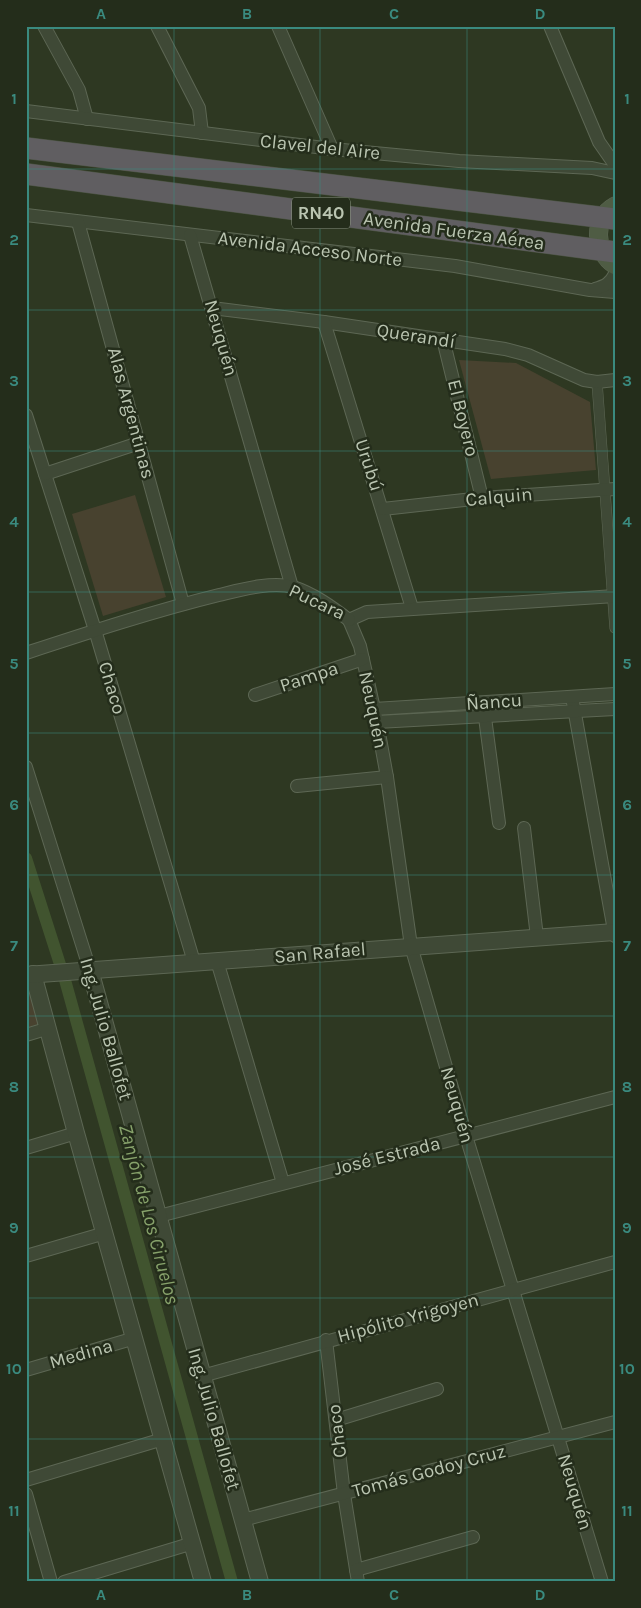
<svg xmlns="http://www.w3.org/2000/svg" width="641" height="1608" font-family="Karla,sans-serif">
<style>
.green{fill:#48422f}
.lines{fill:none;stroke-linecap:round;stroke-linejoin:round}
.canal{stroke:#41542f;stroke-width:12}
.pedestrian-casing{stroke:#5d6754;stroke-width:11}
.minor-casing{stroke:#5d6754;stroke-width:14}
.tertiary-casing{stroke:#5d6754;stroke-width:18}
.secondary-casing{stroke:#5d6754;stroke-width:19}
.trunk-casing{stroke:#4a5341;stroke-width:22}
.pedestrian{stroke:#3f4936;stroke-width:10}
.minor{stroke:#3f4936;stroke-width:12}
.tertiary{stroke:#3f4936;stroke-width:16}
.secondary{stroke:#4f5c44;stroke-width:18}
.trunk{stroke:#605e61;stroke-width:21}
.grid{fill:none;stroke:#3a8a7f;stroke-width:1;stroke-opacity:0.55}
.labels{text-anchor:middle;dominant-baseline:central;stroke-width:5;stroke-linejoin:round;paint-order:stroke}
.shield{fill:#242d1b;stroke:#8d9784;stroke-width:1}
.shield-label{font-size:18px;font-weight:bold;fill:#bac5b1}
.street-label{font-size:19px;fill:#bac5b1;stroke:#242d1b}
.water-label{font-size:20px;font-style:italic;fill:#87a26b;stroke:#242d1b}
.neatline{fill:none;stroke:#3a8a7f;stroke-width:2}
.grid-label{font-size:16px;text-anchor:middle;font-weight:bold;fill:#3a8a7f}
</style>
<rect width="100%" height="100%" fill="#2e3822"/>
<g class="green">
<polygon points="459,360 516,363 590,402 596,470 491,479"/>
<polygon points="135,495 166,597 103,616 72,514"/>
<polygon points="26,981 38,1024 26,1028"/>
</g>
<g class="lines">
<polyline class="canal" points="26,858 65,980 232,1582"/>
<g class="pedestrian-casing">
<polyline id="pedestrian" points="597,382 615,628"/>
</g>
<g class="minor-casing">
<g id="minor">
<polyline points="44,26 79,90 87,119"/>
<polyline points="157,26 199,108 202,133"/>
<polyline points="278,26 332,149"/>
<polyline points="550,26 599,142 615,165"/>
<polyline points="26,111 332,149 459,161 592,168 615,173"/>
<polyline points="26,215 455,266 590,290 615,292"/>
<polyline points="78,222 183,604"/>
<polyline points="190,235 292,587"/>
<path d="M595,289C605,286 610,284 615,274"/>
<polyline points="212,308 324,322 505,349 528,355 584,380 597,382 615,380"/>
<polyline points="324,322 412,608"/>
<polyline points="443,339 482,498"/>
<polyline points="26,415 95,630 194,962"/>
<polyline points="45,474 139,443"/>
<polyline points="383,509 482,498 615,489"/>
<polyline points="349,620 360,646 377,722 387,777 411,946 466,1136 602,1582"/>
<polyline points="349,620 367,612 615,596"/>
<path d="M26,653C90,632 154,611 219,595C240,590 272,581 293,587C314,594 332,607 349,620"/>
<polyline points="255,695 363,659"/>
<polyline points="572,697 615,936"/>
<polyline points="374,709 615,694"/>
<polyline points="484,710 499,823"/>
<polyline points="377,722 615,709"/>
<polyline points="26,767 90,970"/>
<polyline points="297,786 387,777"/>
<polyline points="524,828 537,937"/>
<polyline points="217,961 283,1183"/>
<polyline points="26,1035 49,1028"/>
<polyline points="26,1148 76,1133"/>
<polyline points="159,1216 615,1097"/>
<polyline points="26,1256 105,1233"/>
<polyline points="326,1340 344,1494 358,1582"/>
<polyline points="26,1370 135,1338"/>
<polyline points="202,1376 615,1262"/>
<polyline points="336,1420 437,1389"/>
<polyline points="26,1480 163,1439"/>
<polyline points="26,1494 51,1582"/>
<polyline points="243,1520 615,1422"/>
<polyline points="356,1570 473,1537"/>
<polyline points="64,1582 193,1543"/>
</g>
</g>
<g class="tertiary-casing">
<g id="tertiary">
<polyline points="90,970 260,1582"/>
<polyline points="33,974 76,1133 203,1582"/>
<polyline points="26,975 615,932"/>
</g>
</g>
<g class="secondary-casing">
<path id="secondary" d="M615,206C592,219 594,251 615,265"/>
</g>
<g class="trunk-casing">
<g id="trunk">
<polyline points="26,148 615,219"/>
<polyline points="26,174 615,252"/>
</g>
</g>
<use href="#pedestrian" class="pedestrian"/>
<use href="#minor" class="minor"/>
<use href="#tertiary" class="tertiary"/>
<use href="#secondary" class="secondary"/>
<use href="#trunk" class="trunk"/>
</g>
<path class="grid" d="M174,26V1582M320,26V1582M467,26V1582M26,169H615M26,310H615M26,451H615M26,592H615M26,733H615M26,875H615M26,1016H615M26,1157H615M26,1298H615M26,1439H615"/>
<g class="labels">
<rect class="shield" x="292" y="197.5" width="58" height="31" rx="4"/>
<g class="shield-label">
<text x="321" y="213">RN40</text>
</g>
<g class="street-label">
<text transform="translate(320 147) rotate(6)">Clavel del Aire</text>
<text transform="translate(454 231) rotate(8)">Avenida Fuerza Aérea</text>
<text transform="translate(310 249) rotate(7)">Avenida Acceso Norte</text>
<text transform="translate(416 336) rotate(9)">Querandí</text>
<text transform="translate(221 338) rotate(74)">Neuquén</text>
<text transform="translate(131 413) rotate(75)">Alas Argentinas</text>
<text transform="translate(463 418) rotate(76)">El Boyero</text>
<text transform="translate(369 465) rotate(72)">Urubú</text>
<text transform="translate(499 497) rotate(-5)">Calquin</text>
<text transform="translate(317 602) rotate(25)">Pucara</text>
<text transform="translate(309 677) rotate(-18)">Pampa</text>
<text transform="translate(112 688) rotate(73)">Chaco</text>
<text transform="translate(494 702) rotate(-4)">Ñancu</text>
<text transform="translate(373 710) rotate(78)">Neuquén</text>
<text transform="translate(320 953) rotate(-5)">San Rafael</text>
<text transform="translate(106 1029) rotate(74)">Ing. Julio Ballofet</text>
<text transform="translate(457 1105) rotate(74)">Neuquén</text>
<text transform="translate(387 1156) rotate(-14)">José Estrada</text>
<text transform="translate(408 1318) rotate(-15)">Hipólito Yrigoyen</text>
<text transform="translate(81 1354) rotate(-16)">Medina</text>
<text transform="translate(214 1419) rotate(74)">Ing. Julio Ballofet</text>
<text transform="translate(337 1431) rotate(-97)">Chaco</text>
<text transform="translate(429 1471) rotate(-15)">Tomás Godoy Cruz</text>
<text transform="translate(575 1492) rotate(73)">Neuquén</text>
</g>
<g class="water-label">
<text transform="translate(149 1214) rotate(75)">Zanjón de Los Ciruelos</text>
</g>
</g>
<rect width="641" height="1608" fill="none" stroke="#242d1b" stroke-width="55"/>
<rect x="28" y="28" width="586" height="1552" class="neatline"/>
<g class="grid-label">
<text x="101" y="19">A</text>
<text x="247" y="19">B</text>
<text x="394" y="19">C</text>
<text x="540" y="19">D</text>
<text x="14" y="104">1</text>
<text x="627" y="104">1</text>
<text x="14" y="245">2</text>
<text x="627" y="245">2</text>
<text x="14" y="386">3</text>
<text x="627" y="386">3</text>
<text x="14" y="527">4</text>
<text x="627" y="527">4</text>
<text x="14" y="669">5</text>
<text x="627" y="669">5</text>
<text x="14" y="810">6</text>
<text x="627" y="810">6</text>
<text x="14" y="951">7</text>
<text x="627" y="951">7</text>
<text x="14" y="1092">8</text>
<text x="627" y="1092">8</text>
<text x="14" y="1233">9</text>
<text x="627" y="1233">9</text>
<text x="14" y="1374">10</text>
<text x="627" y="1374">10</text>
<text x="14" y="1516">11</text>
<text x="627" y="1516">11</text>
<text x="101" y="1600">A</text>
<text x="247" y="1600">B</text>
<text x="394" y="1600">C</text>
<text x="540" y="1600">D</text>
</g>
</svg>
